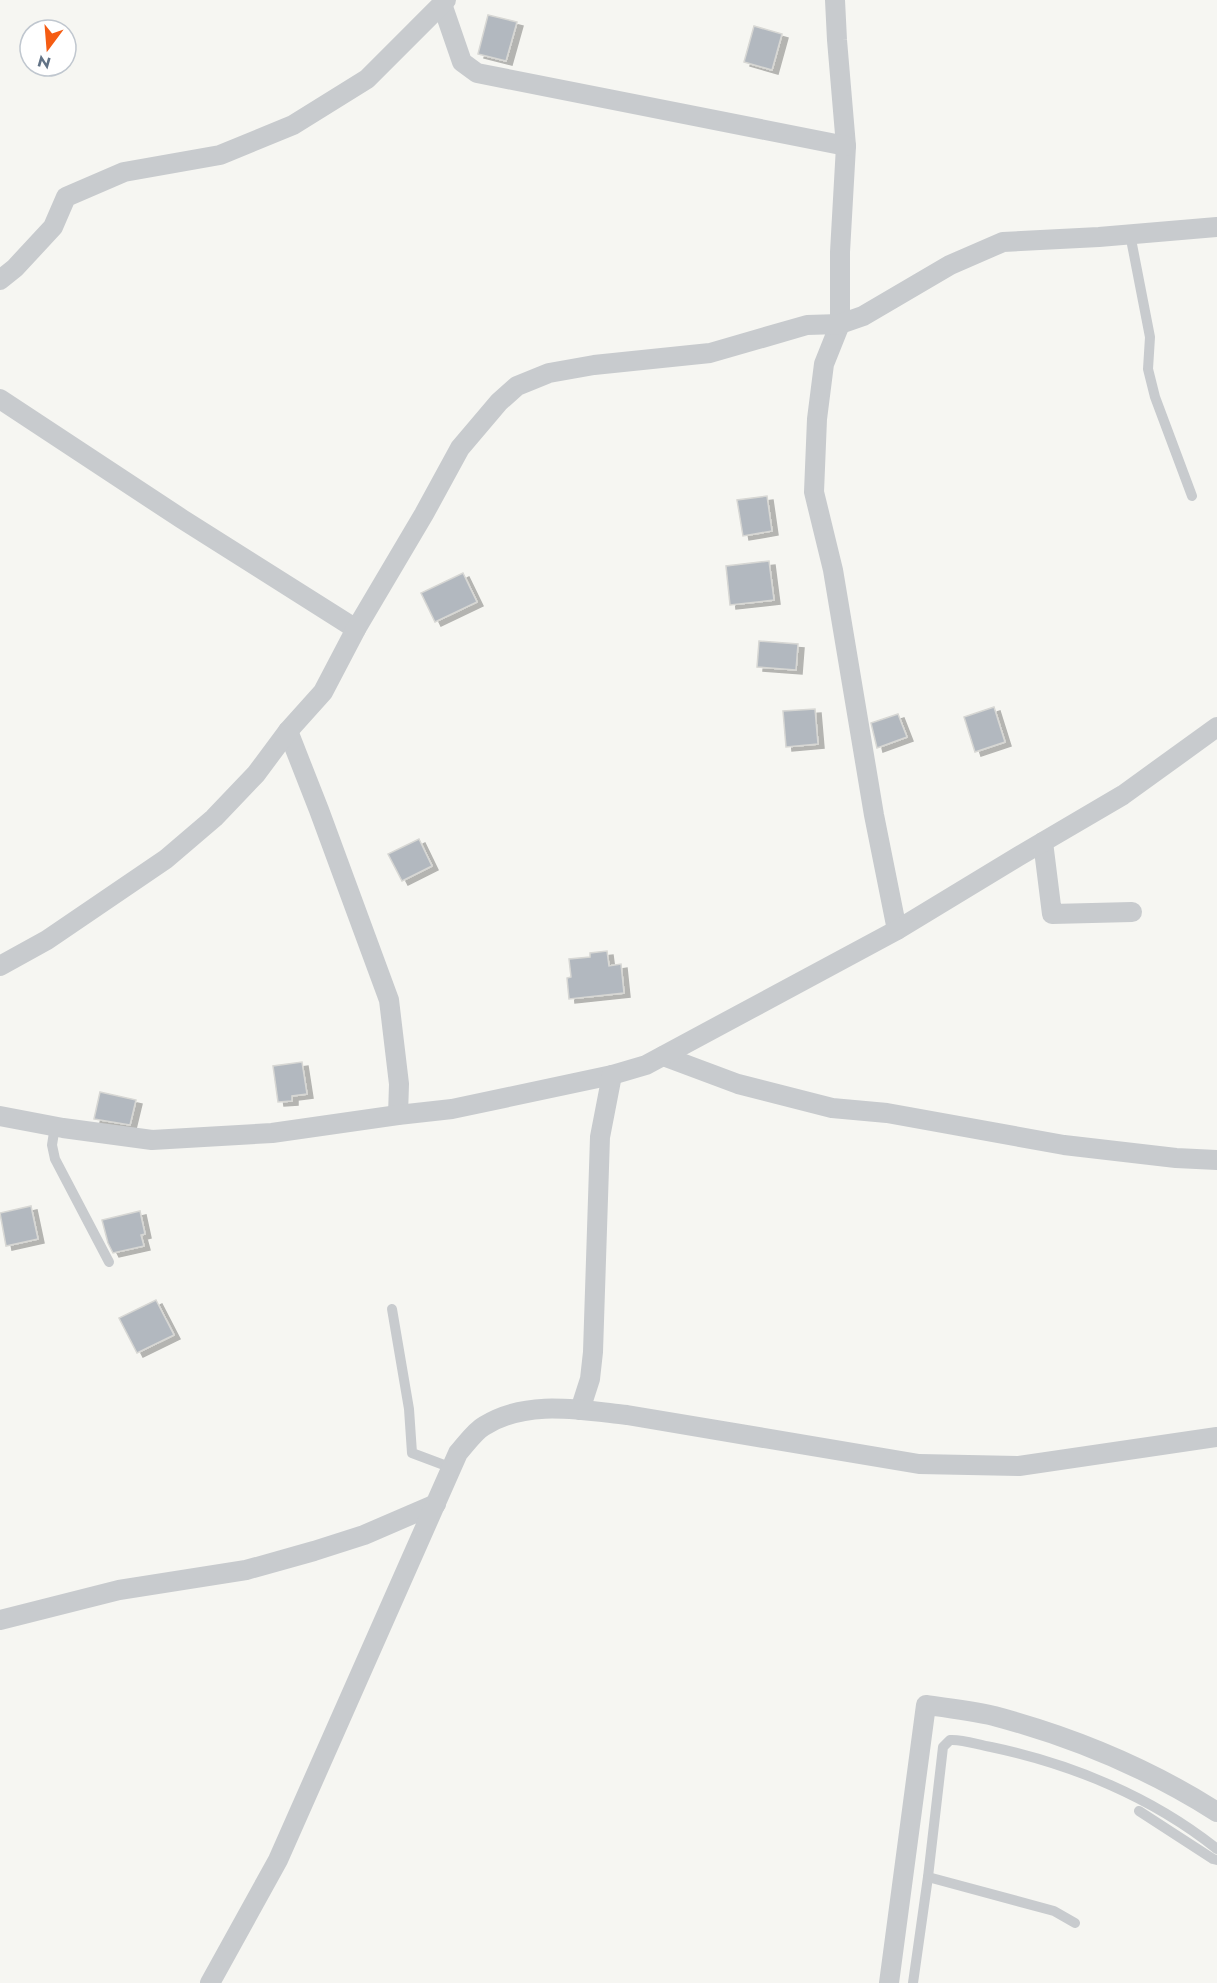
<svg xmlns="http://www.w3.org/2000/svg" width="1217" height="1983" font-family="Jost,sans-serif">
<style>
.building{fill:#b2b8bf;stroke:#d7d7d4;stroke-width:1.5;filter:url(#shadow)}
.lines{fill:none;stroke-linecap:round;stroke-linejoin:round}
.lane{stroke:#c8cbce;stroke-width:10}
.street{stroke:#c8cbce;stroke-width:20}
</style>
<defs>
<filter id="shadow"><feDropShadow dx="6" dy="4" stdDeviation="0" flood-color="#0004"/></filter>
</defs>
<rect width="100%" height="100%" fill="#f6f6f2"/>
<g class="building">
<polygon points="488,15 517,22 506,61 478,54"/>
<polygon points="754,26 782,34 772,70 744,62"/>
<polygon points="767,496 772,531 743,536 737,500"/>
<polygon points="769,561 774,600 730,605 726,566"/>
<polygon points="463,573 477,602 435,622 421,593"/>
<polygon points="759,641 798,644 796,670 757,667"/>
<polygon points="994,707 1005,742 975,752 964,717"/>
<polygon points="815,709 818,744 786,747 783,711"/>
<polygon points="898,714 907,737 877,748 871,723"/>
<polygon points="419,839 432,866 402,881 388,854"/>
<polygon points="607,951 609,966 621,964 624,993 569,999 567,978 571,977 569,959 590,957 590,953"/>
<polygon points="302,1062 307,1094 292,1096 292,1101 278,1102 273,1066"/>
<polygon points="100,1092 136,1100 130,1125 94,1119"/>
<polygon points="31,1206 38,1239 6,1246 0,1213"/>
<polygon points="140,1211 145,1234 141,1235 144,1246 113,1253 108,1243 102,1220"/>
<polygon points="156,1300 174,1335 137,1353 119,1318"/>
</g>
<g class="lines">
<g class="lane">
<polyline points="1130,234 1150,337 1148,369 1155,397 1192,496"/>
<polyline points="55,1126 52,1145 55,1159 109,1262"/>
<polyline points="392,1309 409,1409 412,1453 452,1468"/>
<polyline points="1139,1811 1213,1859 1217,1860"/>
<polyline points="928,1877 1054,1911 1075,1923"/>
<path d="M913,1983L928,1877L943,1747L950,1740C963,1739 978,1745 991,1747C1072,1764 1152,1797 1217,1849"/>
</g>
<g class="street">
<polyline points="835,0 837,40 846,146 840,252 840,324 824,364 817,419 814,492 833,570 874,815 897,930"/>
<polyline points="442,4 462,62 477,73 846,146"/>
<polyline points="0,280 15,268 53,227 66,197 124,172 220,155 293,125 367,79 446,0"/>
<polyline points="0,399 182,519 356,629"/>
<polyline points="288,731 319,810 389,1000 399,1084 398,1115"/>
<polyline points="1043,842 1052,914 1132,912"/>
<polyline points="0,966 47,940 166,859 214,818 256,774 288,731 323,692 356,629 424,514 460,448 499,402 517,386 549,373 594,365 710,353 807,325 840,324 863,316 950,265 1003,242 1099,237 1217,227"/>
<polyline points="663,1056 738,1084 832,1108 887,1113 1064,1145 1176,1158 1217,1160"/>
<polyline points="0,1116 63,1128 152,1140 272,1133 398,1115 452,1109 612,1075 646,1065 897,930 1019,856 1123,795 1217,727"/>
<polyline points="580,1410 590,1379 593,1352 600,1137 612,1075"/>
<polyline points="0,1620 119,1590 246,1570 314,1551 364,1535 436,1504"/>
<path d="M210,1983L278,1860L458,1453C466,1444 475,1431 484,1426C527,1399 580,1410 627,1415L919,1464L1019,1466L1217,1437"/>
<path d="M889,1983L926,1705C948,1708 972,1711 994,1716C1073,1737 1148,1768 1217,1812"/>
</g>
</g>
<g transform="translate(48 48) rotate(196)"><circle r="28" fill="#ffffff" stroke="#c0c7cf" stroke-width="1.5"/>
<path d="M0-4.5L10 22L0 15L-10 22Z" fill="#f55c13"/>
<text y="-9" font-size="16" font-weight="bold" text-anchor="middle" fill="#627386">N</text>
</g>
</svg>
